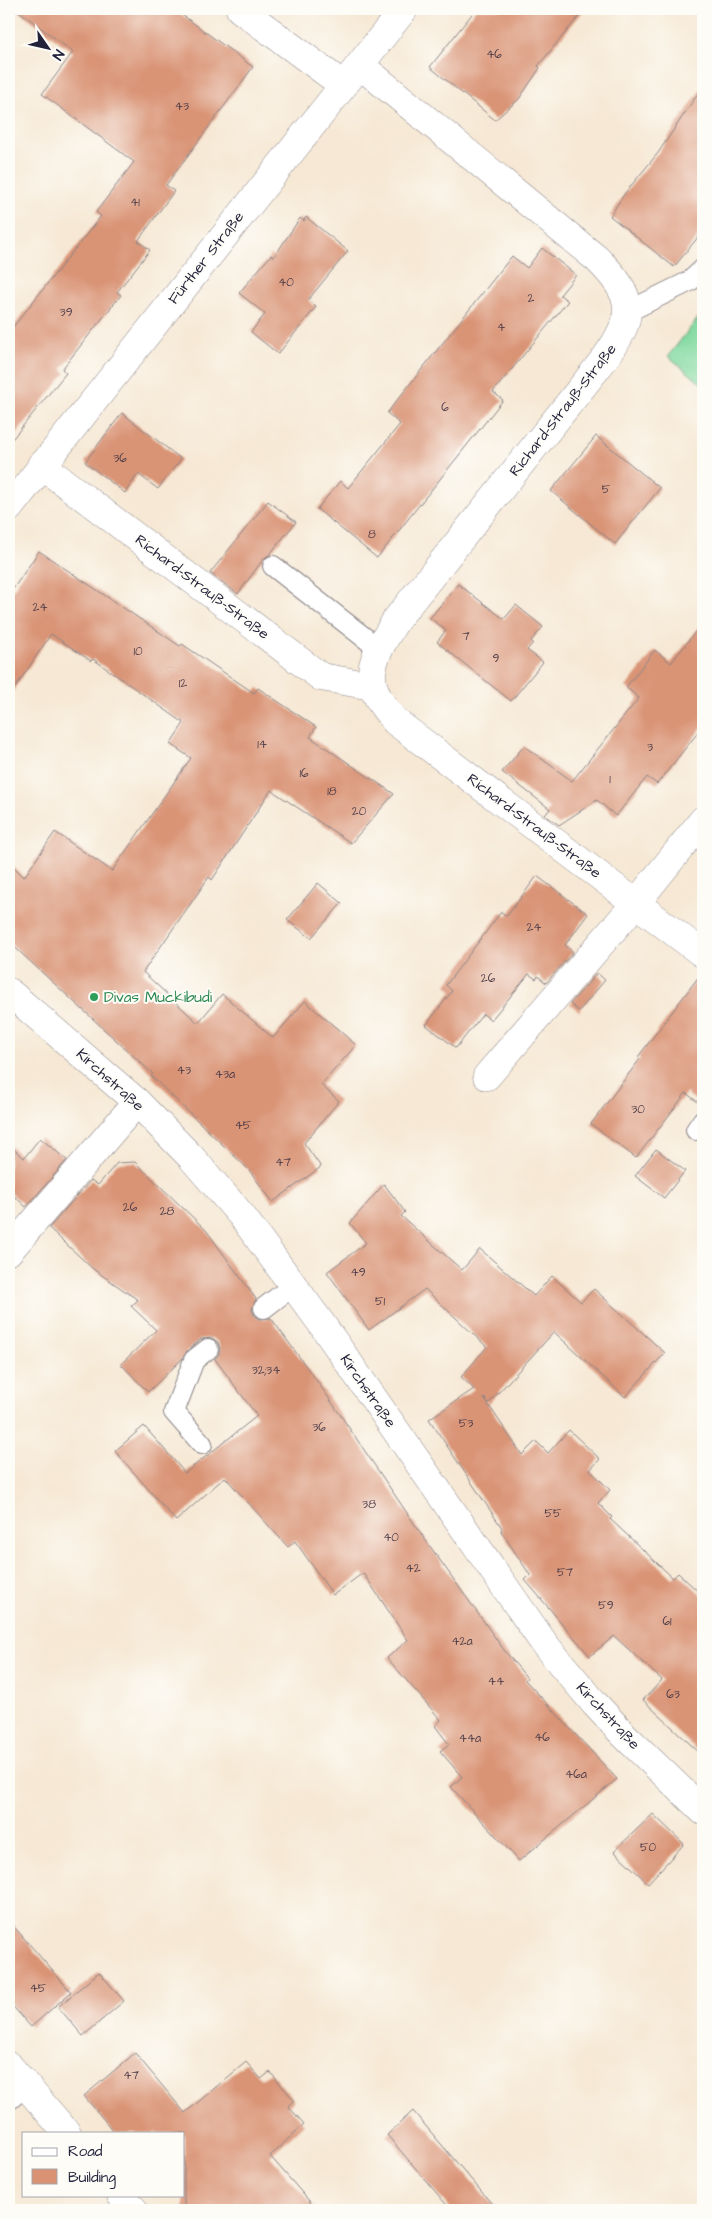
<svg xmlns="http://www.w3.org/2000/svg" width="712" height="2219" font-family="'Architects Daughter',sans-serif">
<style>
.green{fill:#80d99f;stroke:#517e6d}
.building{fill:#d99374}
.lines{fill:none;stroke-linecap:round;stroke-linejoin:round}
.lane-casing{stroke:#8c8588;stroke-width:22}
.street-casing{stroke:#8c8588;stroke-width:29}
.lane{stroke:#fff;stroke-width:20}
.street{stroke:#fff;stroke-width:28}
.leisure-dot{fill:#2e9e5b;stroke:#fdfcf7;stroke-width:2}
.labels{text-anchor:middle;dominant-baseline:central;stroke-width:4;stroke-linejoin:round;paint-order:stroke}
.number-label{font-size:12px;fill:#503e49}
.street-label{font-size:15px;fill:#22223b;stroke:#fdfcf7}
.leisure-label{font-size:15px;fill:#27864d;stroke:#fdfcf7;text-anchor:start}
</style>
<rect width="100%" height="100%" fill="#fdfcf7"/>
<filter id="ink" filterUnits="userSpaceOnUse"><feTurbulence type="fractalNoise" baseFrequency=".02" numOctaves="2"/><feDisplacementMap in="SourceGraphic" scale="10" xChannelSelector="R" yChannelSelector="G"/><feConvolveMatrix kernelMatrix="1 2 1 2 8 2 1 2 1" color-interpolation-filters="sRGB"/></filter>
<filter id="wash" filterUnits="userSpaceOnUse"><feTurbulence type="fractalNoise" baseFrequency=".0096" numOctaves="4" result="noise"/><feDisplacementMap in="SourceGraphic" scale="20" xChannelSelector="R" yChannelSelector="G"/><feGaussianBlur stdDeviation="1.12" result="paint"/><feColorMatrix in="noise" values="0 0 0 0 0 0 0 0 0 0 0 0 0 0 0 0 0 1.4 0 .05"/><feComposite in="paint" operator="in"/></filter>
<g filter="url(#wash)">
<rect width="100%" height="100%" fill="#f6e8d4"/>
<polygon class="green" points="703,312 703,385 668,356"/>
<g id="blocks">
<g class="building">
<polygon points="16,9 174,9 253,67 166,185 174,191 138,241 150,250 117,292 121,295 62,369 66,373 9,443 9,332 101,216 96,212 134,162 42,94 73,52"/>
<polygon points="476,9 585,9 538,66 540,68 519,99 495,120 430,67"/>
<polygon points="703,86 703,231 674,267 610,216 625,193 658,153"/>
<polygon points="306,217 348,251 308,300 316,307 278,354 251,332 265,314 239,293 271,255 274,257 300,218 304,221"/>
<polygon points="542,248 576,275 560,295 568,301 493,392 503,400 377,558 317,509 340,481 348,488 400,424 387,413 512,256 527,268"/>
<polygon points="122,413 181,459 158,489 138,474 125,493 85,462"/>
<polygon points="596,436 660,488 615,544 551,491"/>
<polygon points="268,501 296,522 269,555 264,558 238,594 210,573"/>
<polygon points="39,551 180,646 182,644 254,693 258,688 316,727 310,737 394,794 351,843 271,790 212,880 209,877 143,972 198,1023 222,994 273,1038 305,1001 356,1045 321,1085 339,1101 304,1143 321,1167 273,1202 249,1170 151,1076 153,1074 9,942 9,862 24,877 55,832 112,871 191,758 170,744 184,723 93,659 91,661 51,634 9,697 9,595"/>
<polygon points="458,584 504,619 516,605 543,627 531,641 533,643 527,650 543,662 511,701 437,642 446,630 430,618"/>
<polygon points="703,622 703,726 657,784 647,777 616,816 597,800 559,825 545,815 550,809 502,772 524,746 572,781 639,698 626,687 655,650 671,663"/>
<polygon points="537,876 588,914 565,945 573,952 546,983 538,976 536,979 529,974 491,1020 483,1014 456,1048 426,1025 452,991 446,985 501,912 507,916"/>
<polygon points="318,883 342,903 311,938 287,920"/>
<polygon points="703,971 703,1106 686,1093 636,1158 591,1124 640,1059 638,1057"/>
<polygon points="597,973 605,980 579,1011 570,1004"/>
<polygon points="40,1138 67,1160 26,1207 9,1191 9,1145 24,1158"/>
<polygon points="656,1149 685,1171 664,1198 635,1176"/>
<polygon points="135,1162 206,1230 256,1299 252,1309 254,1315 260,1319 271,1318 324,1391 422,1535 504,1650 527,1678 525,1680 617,1779 519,1861 451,1787 462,1777 440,1751 449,1744 435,1726 441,1720 387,1658 408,1640 363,1573 333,1595 295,1541 288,1547 225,1477 176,1521 115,1451 144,1426 185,1473 257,1416 215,1359 219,1354 220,1348 218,1342 212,1338 201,1339 187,1351 182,1359 148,1392 121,1364 156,1330 131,1306 138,1300 93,1269 49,1228 91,1180 98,1185 117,1163"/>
<polygon points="384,1184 405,1212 401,1216 462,1270 480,1249 534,1296 552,1276 581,1302 594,1289 665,1353 625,1397 554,1332 489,1403 484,1398 522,1455 536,1441 548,1453 569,1430 600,1459 590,1470 610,1490 598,1503 612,1517 610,1519 673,1578 678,1573 703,1596 703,1756 643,1700 662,1680 614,1636 590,1656 525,1580 530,1575 501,1531 502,1528 429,1419 474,1389 461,1377 487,1347 425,1289 369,1330 327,1272 366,1243 350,1223"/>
<polygon points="653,1814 684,1844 648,1883 614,1851"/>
<polygon points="9,1921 71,1992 31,2027 9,2002"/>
<polygon points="99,1972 124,2001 83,2036 58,2007"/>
<polygon points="135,2053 185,2113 246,2062 261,2079 270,2072 294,2100 288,2106 304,2124 270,2156 317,2210 184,2210 184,2133 115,2133 84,2096"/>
<polygon points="413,2111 497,2210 451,2210 387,2135"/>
</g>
</g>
</g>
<g filter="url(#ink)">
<use href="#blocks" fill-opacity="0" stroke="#8c8588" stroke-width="1"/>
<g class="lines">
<g class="lane-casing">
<g id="lane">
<polyline points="629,311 690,281 703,269"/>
<polyline points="273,566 379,649"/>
<polyline points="696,1130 703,1120"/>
<polyline points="264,1308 294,1285"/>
<polyline points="202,1444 174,1412 194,1360 208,1349"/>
<polyline points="9,2100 26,2085"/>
</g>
</g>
<g class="street-casing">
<g id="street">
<polyline points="240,9 343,85"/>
<path d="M360,65L597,259C635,296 636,315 606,357L396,620C369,664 359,681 396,722L703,954"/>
<polyline points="41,465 321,677 372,686"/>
<polyline points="9,508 404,9"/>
<polyline points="9,992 137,1102 191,1157 242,1216 321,1323 546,1646 595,1704 625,1736 703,1811"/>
<polyline points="487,1076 636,903 703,820"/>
<polyline points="9,1251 137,1102"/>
<polyline points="9,2066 67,2133"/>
<polyline points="121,2195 134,2210"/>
</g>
</g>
<use href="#lane" class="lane"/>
<use href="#street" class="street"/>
</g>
</g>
<circle class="leisure-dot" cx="94" cy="997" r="5"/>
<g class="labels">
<g class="number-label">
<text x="494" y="54">46</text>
<text x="182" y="106">43</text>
<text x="135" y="202">41</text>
<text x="286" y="282">40</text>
<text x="531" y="298">2</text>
<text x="66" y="312">39</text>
<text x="501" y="327">4</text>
<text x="445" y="407">6</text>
<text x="120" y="458">36</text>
<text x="606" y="489">5</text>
<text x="372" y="534">8</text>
<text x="40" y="607">24</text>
<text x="466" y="636">7</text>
<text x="138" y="651">10</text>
<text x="496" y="658">9</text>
<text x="183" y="683">12</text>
<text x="262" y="744">14</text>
<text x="650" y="747">3</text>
<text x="304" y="773">16</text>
<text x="610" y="779">1</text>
<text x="332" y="791">18</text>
<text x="359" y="811">20</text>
<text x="534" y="927">24</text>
<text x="488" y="978">26</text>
<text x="184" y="1070">43</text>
<text x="225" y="1074">43a</text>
<text x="638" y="1109">30</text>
<text x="243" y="1125">45</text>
<text x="283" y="1162">47</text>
<text x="130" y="1207">26</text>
<text x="167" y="1211">28</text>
<text x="358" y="1272">49</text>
<text x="380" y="1301">51</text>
<text x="266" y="1370">32;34</text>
<text x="466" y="1423">53</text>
<text x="319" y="1427">36</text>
<text x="369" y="1504">38</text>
<text x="553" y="1513">55</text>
<text x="391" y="1537">40</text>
<text x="413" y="1568">42</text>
<text x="565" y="1572">57</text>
<text x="606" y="1605">59</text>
<text x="667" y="1621">61</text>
<text x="462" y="1641">42a</text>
<text x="496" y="1681">44</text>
<text x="673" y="1694">63</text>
<text x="542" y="1737">46</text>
<text x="470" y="1738">44a</text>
<text x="576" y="1774">46a</text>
<text x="648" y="1847">50</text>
<text x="38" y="1988">45</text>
<text x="131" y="2075">47</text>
</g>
<g class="street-label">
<text transform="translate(206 258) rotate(-52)">Fürther Straße</text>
<text transform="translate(563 410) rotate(-52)">Richard-Strauß-Straße</text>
<text transform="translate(202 587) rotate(37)">Richard-Strauß-Straße</text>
<text transform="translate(534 826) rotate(37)">Richard-Strauß-Straße</text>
<text transform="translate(110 1080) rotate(42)">Kirchstraße</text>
<text transform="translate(368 1391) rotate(55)">Kirchstraße</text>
<text transform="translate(608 1716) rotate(47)">Kirchstraße</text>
</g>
<g class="leisure-label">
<text x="104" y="997">Divas Muckibudi</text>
</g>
</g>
<rect width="712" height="2219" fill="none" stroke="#fdfcf7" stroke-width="30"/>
<rect x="22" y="2132" width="162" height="65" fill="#fdfcf7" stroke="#a5a5ac"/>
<rect x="32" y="2148" width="25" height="8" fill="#ffffff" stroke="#a5a5ac"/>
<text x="68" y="2156" font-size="15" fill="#22223b">Road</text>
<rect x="32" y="2169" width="25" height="15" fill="#d99374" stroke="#a5a5ac"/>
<text x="68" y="2182" font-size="15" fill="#22223b">Building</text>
<g transform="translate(48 48) rotate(124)" stroke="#fdfcf7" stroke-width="4" paint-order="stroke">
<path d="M0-4L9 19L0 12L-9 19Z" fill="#22223b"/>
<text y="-8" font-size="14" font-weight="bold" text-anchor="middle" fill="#22223b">N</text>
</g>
</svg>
